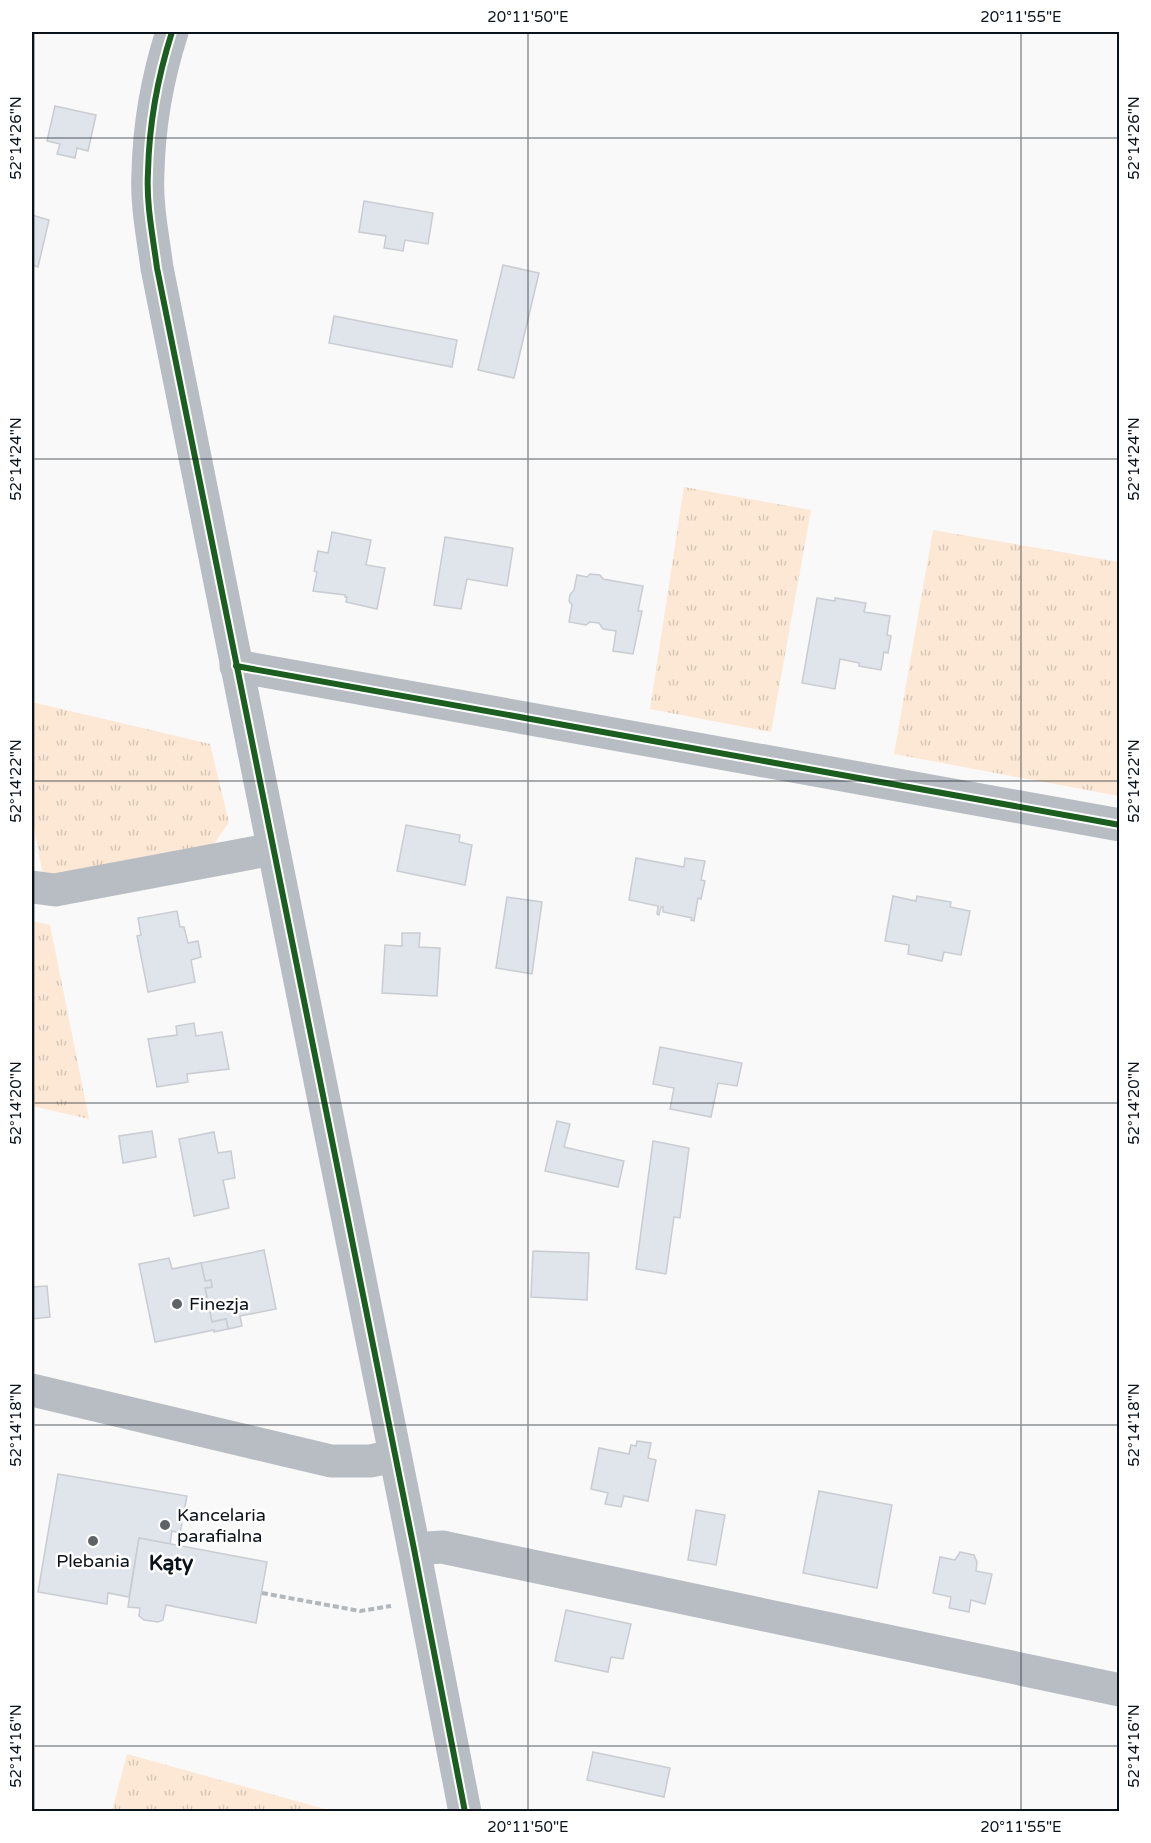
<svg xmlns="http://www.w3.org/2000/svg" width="1151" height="1843" font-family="'Varela Round',sans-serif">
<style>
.grass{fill:url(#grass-tufts)}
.building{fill:#e0e4eb;stroke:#c9ccd1;stroke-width:1.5}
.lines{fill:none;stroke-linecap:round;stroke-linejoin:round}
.path{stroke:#b2b7bb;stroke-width:4;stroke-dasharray:6 3;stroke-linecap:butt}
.minor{stroke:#b7bdc3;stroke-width:33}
.cycleway-casing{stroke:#fff;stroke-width:10}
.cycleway{stroke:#1b5e20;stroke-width:6}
.ticks{fill:none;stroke:#0a121a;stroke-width:1.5;stroke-opacity:0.45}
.poi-dot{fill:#5e6368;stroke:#fff;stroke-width:2}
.labels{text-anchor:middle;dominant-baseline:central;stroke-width:5;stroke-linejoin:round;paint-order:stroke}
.poi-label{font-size:18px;fill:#0a121a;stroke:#fff;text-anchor:start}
.quarter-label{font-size:21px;font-weight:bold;fill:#0a121a;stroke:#fff}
.neatline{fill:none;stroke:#0a121a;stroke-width:2}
.ticks-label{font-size:15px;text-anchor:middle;fill:#0a121a}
</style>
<defs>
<pattern id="grass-tufts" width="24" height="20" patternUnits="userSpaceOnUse" patternTransform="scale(1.5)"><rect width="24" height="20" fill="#fce8d5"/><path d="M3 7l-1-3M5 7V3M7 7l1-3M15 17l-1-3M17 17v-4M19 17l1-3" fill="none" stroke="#d7c6b6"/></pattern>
</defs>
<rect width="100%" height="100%" fill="#f9f9f9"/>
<g class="grass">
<polygon points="684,487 811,510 771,732 650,709"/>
<polygon points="933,530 1119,562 1119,796 894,754"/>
<polygon points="32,702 210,744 229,822 212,847 43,876 32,816"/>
<polygon points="32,921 50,925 89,1119 32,1106"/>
<polygon points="127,1754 332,1811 112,1811"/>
</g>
<g class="building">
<polygon points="55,106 96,115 88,151 77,148 75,158 57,154 60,144 47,141"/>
<polygon points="364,201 433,213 428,244 405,240 403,251 384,248 386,236 359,232"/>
<polygon points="32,215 49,220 38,267 32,265"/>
<polygon points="503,265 539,273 514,378 478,370"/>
<polygon points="334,316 457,340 452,367 329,343"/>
<polygon points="332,532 371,540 366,565 385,568 377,609 346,602 347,597 345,597 345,595 313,591 317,572 314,571 318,551 328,553"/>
<polygon points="445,537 513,548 507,586 467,579 461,609 434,605"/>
<polygon points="590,574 600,575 603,579 643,586 638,611 642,611 633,654 613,651 616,631 603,629 599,623 590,622 586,625 569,622 572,605 569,601 570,595 574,590 577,575 587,577"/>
<polygon points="817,598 835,601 835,598 866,603 864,612 890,616 887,635 891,636 888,653 884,652 881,670 859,666 859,663 840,659 835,689 802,683"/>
<polygon points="406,825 460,835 459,842 472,845 465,885 397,871"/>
<polygon points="636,858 684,867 685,858 705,861 701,880 705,881 701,899 698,898 694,921 691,920 692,918 663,912 663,907 661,907 659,915 657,914 658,906 629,900"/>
<polygon points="893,896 916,901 917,896 951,902 950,907 970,911 961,955 944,952 942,961 908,954 909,945 885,941"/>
<polygon points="507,897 542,902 532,974 496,968"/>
<polygon points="177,911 180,927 184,927 188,943 198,941 201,957 191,960 195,982 148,992 137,936 141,935 138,918"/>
<polygon points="402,933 420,933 419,947 440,948 437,996 382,993 385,945 402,946"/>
<polygon points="194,1023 196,1036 222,1032 229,1069 187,1074 188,1082 157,1087 148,1039 177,1035 176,1026"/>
<polygon points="660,1047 742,1063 737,1086 718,1083 711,1117 670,1109 674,1088 653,1084"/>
<polygon points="557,1121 570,1124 564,1147 624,1161 618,1187 545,1171"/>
<polygon points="152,1131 156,1157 123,1163 119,1136"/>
<polygon points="214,1132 218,1153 231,1151 235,1178 223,1180 229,1208 194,1216 179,1139"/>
<polygon points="653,1141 689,1148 680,1218 674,1217 666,1274 636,1269"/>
<polygon points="264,1250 276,1309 240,1316 242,1326 228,1329 226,1319 212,1322 205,1288 212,1287 211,1280 205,1281 201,1263"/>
<polygon points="533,1251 589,1253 587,1300 531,1297"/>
<polygon points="169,1258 172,1269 201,1263 205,1281 211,1280 212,1287 205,1288 212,1322 226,1319 228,1329 214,1332 214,1330 155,1342 139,1264"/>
<polygon points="47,1286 50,1317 32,1319 32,1287"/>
<polygon points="637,1441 651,1443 648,1458 656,1460 648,1501 624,1496 621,1507 605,1504 608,1493 591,1489 599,1448 629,1454 631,1445 636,1446"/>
<polygon points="58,1474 187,1496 180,1533 172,1531 170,1544 139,1538 129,1597 108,1593 107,1604 38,1592"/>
<polygon points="819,1491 892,1505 877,1588 803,1573"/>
<polygon points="696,1510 725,1515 716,1565 688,1560"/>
<polygon points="139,1538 267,1562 256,1623 166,1605 163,1620 158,1622 144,1620 139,1616 140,1608 128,1607"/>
<polygon points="960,1552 974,1555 977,1562 976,1571 992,1574 985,1604 971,1600 969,1612 949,1608 951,1597 933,1593 940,1557 955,1560"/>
<polygon points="566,1610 631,1624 623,1659 611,1657 608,1672 555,1661"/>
<polygon points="593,1752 670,1768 664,1797 587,1780"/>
</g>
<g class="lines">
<polyline class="path" points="262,1593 360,1611 391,1606"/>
<g class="minor">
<path d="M172,32C158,76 149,126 148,172C146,204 153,237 157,268L414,1549L465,1812"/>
<polyline points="236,666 1120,825"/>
<polyline points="32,887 55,890 273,849"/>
<polyline points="32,1390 331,1461 370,1461 395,1456"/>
<polyline points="414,1549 442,1547 1120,1690"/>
</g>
<g class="cycleway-casing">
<g id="cycleway">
<path d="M172,32C158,76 149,126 148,172C146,204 153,237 157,268L414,1549L465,1812"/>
<polyline points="236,666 1120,825"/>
</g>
</g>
<use href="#cycleway" class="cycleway"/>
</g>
<path class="ticks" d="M34,32V1812M528,32V1812M1021,32V1812M32,138H1120M32,459H1120M32,781H1120M32,1103H1120M32,1425H1120M32,1746H1120"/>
<g class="poi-dot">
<circle cx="177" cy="1304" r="6"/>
<circle cx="165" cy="1525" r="6"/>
<circle cx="93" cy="1541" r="6"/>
</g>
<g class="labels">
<g class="poi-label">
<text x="189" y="1304">Finezja</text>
<text x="177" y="1515">Kancelaria<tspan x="177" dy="21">parafialna</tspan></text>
<text x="93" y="1561" text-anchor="middle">Plebania</text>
</g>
<g class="quarter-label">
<text x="171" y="1563">Kąty</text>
</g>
</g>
<rect width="1151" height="1843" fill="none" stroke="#ffffff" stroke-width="66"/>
<rect x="33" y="33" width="1085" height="1777" class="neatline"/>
<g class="ticks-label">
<text x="528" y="22">20°11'50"E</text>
<text x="1021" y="22">20°11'55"E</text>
<text transform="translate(16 138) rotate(-90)" y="5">52°14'26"N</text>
<text transform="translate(1134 138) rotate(-90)" y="5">52°14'26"N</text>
<text transform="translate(16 459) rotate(-90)" y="5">52°14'24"N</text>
<text transform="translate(1134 459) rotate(-90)" y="5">52°14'24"N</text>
<text transform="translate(16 781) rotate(-90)" y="5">52°14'22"N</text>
<text transform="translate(1134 781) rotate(-90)" y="5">52°14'22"N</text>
<text transform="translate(16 1103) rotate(-90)" y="5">52°14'20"N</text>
<text transform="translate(1134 1103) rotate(-90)" y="5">52°14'20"N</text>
<text transform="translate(16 1425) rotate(-90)" y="5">52°14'18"N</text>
<text transform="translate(1134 1425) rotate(-90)" y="5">52°14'18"N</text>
<text transform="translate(16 1746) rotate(-90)" y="5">52°14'16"N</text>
<text transform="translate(1134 1746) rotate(-90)" y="5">52°14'16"N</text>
<text x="528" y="1832">20°11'50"E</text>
<text x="1021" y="1832">20°11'55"E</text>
</g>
</svg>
